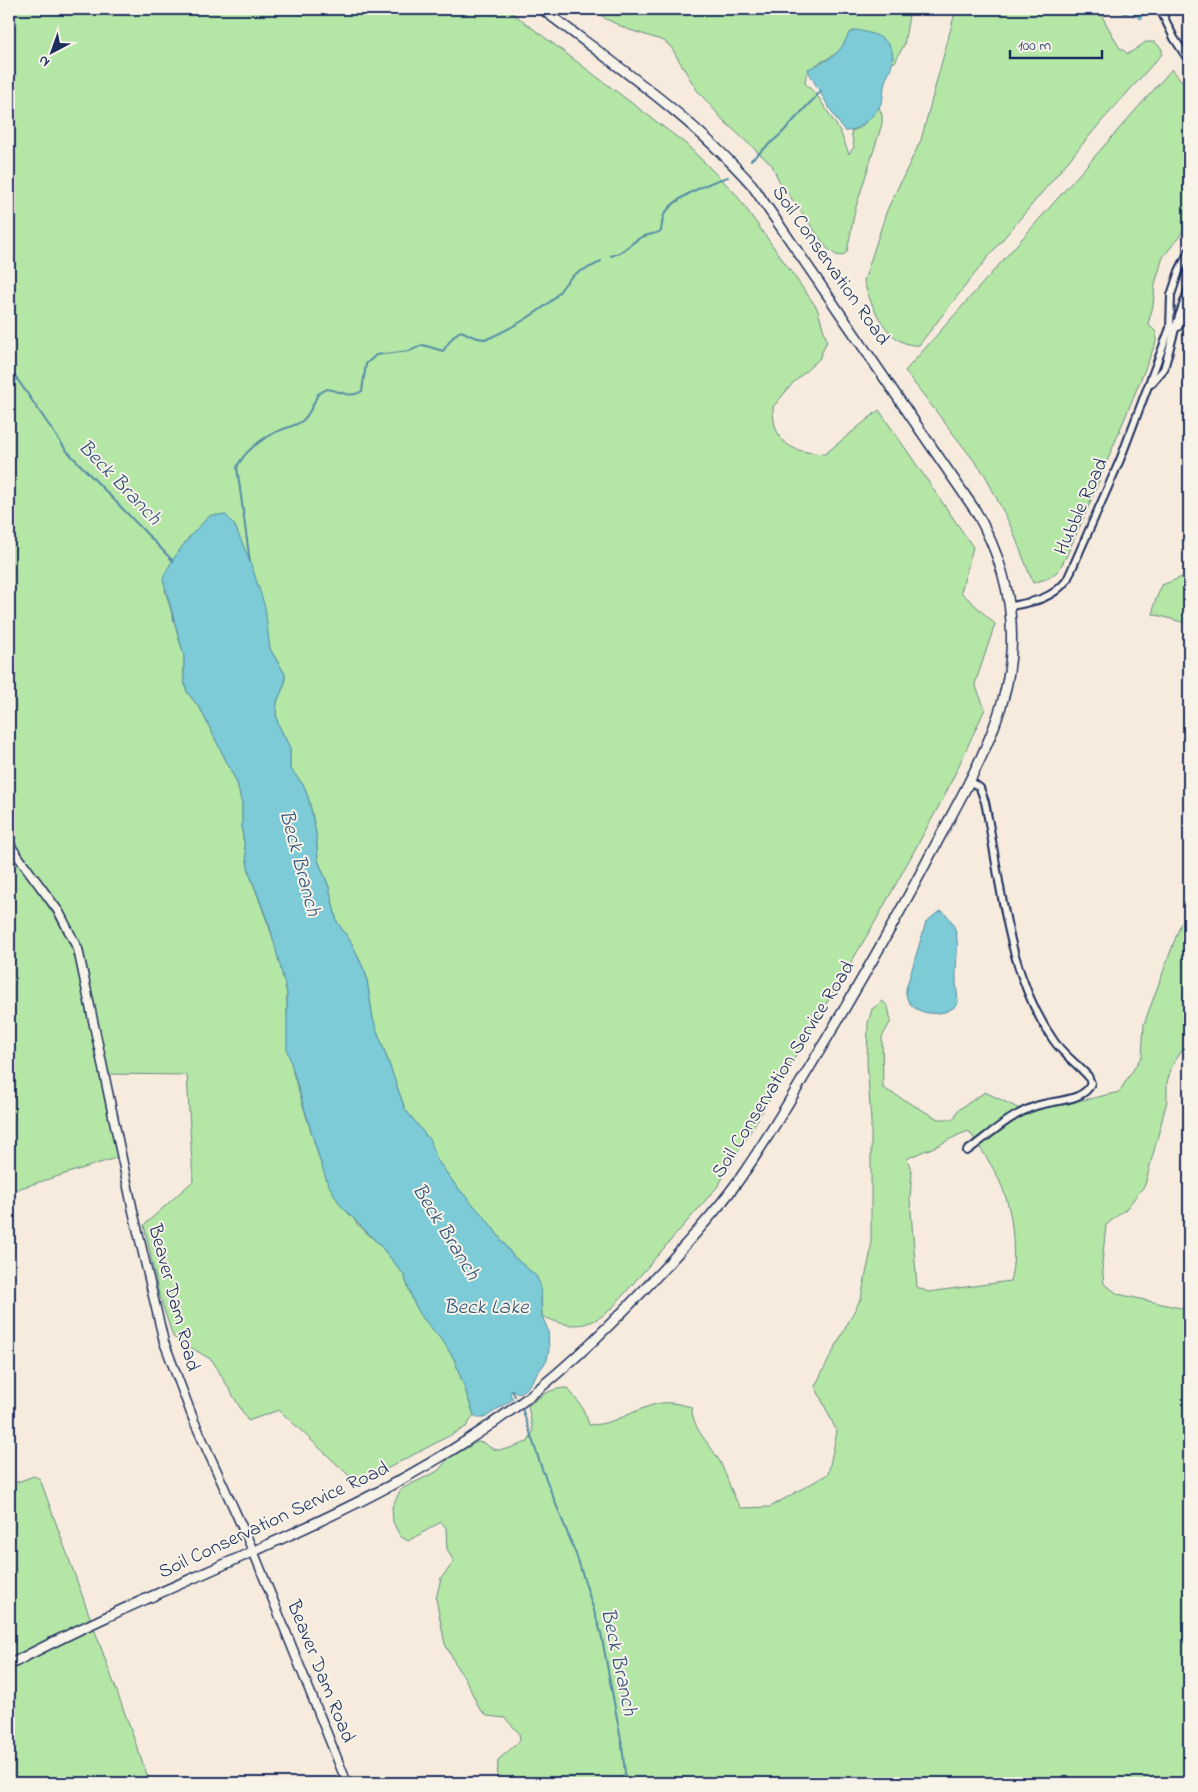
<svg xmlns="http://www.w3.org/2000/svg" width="1198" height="1792" font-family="'Indie Flower',sans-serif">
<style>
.green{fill:#b4e6a6;stroke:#688a82;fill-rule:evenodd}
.water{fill:#7bcbd6;stroke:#558da6}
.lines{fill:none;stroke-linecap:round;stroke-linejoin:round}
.stream{stroke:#558da6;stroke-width:2}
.minor-casing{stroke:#1b2f5e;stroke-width:10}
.tertiary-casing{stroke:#1b2f5e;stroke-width:11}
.secondary-casing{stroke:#1b2f5e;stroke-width:12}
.minor{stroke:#f7f3e8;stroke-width:6}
.tertiary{stroke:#f7f3e8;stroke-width:8}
.secondary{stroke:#f7f3e8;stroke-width:9}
.labels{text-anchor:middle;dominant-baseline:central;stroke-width:4;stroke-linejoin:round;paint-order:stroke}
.street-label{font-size:20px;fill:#1b2f5e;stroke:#f7f3e8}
.water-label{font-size:21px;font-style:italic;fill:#33567c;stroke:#f7f3e8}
</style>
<rect width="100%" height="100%" fill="#f7ebde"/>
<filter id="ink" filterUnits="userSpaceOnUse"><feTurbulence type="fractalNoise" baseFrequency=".02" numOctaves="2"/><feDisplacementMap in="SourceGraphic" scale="10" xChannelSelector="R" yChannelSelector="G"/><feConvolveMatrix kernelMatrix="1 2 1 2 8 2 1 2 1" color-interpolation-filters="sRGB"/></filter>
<g filter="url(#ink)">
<g class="green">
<path d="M9,9H507L686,144L735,193L817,308L827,341L819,359L793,383L773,407C773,444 791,452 825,454L879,410L973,547L961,592L995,624L975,684L985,709L945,795L875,922L718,1186L611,1309C588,1329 570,1329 542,1316L541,1292L536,1276L513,1256L487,1220L457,1187L437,1160L431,1142L405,1109L373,1019L366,974L351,942L337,922L329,887L318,860L316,833L309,800L304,786L290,768V748L278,724L276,713L277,702L285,683V674L270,649L256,582L235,526L189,537L173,560L165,590L184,656V680L187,692L201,710L237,783L242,804V831L249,872L277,949L287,993V1013L293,1073L321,1164L357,1224L379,1244L404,1275L413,1301L422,1317L445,1344L455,1361L474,1415L466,1427L358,1484L279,1410L248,1421L212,1360L173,1337L159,1294L144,1225L193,1181L187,1075L104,1074L72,936L9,844Z"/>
<path d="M593,9H910L904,45L895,62L892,63L893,56L845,42C837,62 805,60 805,83L819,98L840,131L849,154L854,147L851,131L860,128L879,107L882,115V124L855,210L847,252L842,256L836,255L827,248L779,181L772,165L724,121L696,89L671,47L664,41L627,29L606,19Z"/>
<path d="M956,9H1098L1119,47L1128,54L1146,42H1155L1162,49V54L1101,122L988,257L919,345C889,348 870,306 864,281L887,210L921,140Z"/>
<polygon points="1172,69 1189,90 1189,216 1180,236 1163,257 1155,284 1153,306 1148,324 1156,332 1156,342 1085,515 1066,557 1059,570 1049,578 1033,583 1012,529 985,475 905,371"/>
<polygon points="1189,569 1189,624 1153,614 1154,604 1162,585 1182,577"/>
<path d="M9,851C33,884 59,917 74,954L119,1157L11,1191L9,1200Z"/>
<path d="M1189,913V1040L1172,1066L1167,1082V1101L1145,1185L1126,1209L1106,1225L1102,1264L1104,1284L1118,1294L1189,1310V1783H497L498,1760L520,1741L519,1733L505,1718L487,1716L479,1708L465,1678L458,1669L445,1644L436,1599L441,1578L454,1562L447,1549L446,1528L441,1522L408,1541L400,1536L393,1522L392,1507L401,1489L438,1471L448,1459L477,1442L485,1443C497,1457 512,1446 528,1442L533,1431L528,1406C540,1396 550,1388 567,1388C578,1400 585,1410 589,1425C614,1425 633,1410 656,1404C668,1401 680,1404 691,1407C695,1434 708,1440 720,1462C728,1477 731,1494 741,1508L770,1507L828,1474L837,1432L815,1386L861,1298L871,1250V1122L867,1062L868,1023L872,1009L883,1001L888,1007L891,1021L882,1037L883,1088L938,1119H954L958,1110L985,1092L1024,1111L1060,1099L1085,1100L1119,1092L1142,1056L1144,1024L1181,923ZM969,1131C995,1170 1010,1190 1013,1239C1014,1255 1014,1266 1010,1281L928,1292L917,1287L910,1199L912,1172L907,1159C915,1154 923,1152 932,1148C945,1143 955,1135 969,1131Z"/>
<polygon points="34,1476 40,1479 150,1783 9,1783 9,1485"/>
</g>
<g class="water">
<polygon points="1120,9 1139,9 1143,15 1140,19 1131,12 1124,14"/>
<path d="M856,30C877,34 899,40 891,68C890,73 886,77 885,82C883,88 884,95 882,101C878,113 858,132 845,131C839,125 809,75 808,69C832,58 838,57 849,33Z"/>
<path d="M211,515H226L235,526L250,561L265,607L270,649L285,674V683L277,702L276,713L278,724L290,748V768L304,786L309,800L316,833L318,860L329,887L337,922L351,942L366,974L373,1019L405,1109L431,1142L437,1160L457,1187L487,1220L513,1256L536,1276L540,1284L542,1316L548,1330L549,1350L547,1360L527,1388L518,1394L512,1390L510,1394L513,1399L484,1418H478L474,1415L455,1361L445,1344L422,1317L413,1301L404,1275L379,1244L341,1206L328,1184L321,1164L287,1050V993L270,927L249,872L242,831V804L237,783L201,710L187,692L184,680V656L163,579C169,561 195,528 211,515Z"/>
<path d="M942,911C965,928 955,956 956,980C956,988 958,995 958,1003C945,1021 903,1015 906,989L926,922L937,913Z"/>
</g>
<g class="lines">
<g class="stream">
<polyline points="751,160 781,134 821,91"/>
<path d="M611,256C628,251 629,243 642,237C648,234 654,235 661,231C662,226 662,219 664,215C673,198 710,182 728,177"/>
<polyline points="9,367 66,450 173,561"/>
<path d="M250,562L237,467C244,452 260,440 274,433C283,428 294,427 302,421C311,414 313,403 318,394L327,389C340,391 350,399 362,391L366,364L376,355L409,351L423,345L443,351C466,316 459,339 487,339C506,331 535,315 551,301C560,294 564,282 574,275C581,269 593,268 601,261"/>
<polyline points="512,1390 515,1396"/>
<polyline points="522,1408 542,1469 577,1557 601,1633 622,1745 626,1783"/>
</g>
<g class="minor-casing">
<g id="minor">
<polyline points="1160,9 1174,38 1189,61"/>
<polyline points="1178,327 1189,311"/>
<polyline points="1151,384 1164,369 1177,322 1189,288"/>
<path d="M1011,606C1033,602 1052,599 1067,580L1120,460L1170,328L1171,295L1179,271L1189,251"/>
<path d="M967,1151C988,1136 1011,1114 1036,1106C1052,1100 1085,1102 1091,1083L1088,1076C1077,1064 1063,1054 1054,1041C1006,973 1001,881 985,802L980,788L969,780"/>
</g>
</g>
<g class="tertiary-casing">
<polyline id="tertiary" points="9,844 59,912 78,949 133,1211 164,1342 194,1421 254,1553 347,1783"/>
</g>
<g class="secondary-casing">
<path id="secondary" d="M9,1665C181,1573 370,1519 526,1399C578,1359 625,1311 669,1263C695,1234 721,1206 743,1174C766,1141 787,1105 808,1070C849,1002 889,933 926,863C954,809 995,743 1007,683C1019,622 1006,563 975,510L752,185C691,116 614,64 542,9"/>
</g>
<use href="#minor" class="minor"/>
<use href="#tertiary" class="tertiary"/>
<use href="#secondary" class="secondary"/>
</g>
</g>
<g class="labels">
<g class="street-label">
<text transform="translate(830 266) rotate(55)">Soil Conservation Road</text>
<text transform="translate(1082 507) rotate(-66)">Hubble Road</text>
<text transform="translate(784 1070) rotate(-58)">Soil Conservation Service Road</text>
<text transform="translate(173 1298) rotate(75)">Beaver Dam Road</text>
<text transform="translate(274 1521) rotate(-25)">Soil Conservation Service Road</text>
<text transform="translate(320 1672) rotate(68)">Beaver Dam Road</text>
</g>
<g class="water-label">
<text transform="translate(119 483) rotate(46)">Beck Branch</text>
<text transform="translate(299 863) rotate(75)">Beck Branch</text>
<text transform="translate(445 1232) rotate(58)">Beck Branch</text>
<text x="486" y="1308">Beck Lake</text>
<text transform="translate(618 1662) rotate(78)">Beck Branch</text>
</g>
</g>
<rect width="1198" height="1792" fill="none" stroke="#f7f3e8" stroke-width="30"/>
<rect x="15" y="15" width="1168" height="1762" fill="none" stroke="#1b2f5e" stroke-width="2" filter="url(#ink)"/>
<g transform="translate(52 52) rotate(221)" stroke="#f7f3e8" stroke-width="4" paint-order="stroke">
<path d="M0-4L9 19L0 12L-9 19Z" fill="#1b2f5e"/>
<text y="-8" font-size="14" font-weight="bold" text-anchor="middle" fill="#1b2f5e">N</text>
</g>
<path d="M1010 50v8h92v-8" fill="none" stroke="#1b2f5e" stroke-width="2.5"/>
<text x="1018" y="50" font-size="15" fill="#1b2f5e" stroke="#f7f3e8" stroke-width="4" paint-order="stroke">100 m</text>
</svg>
